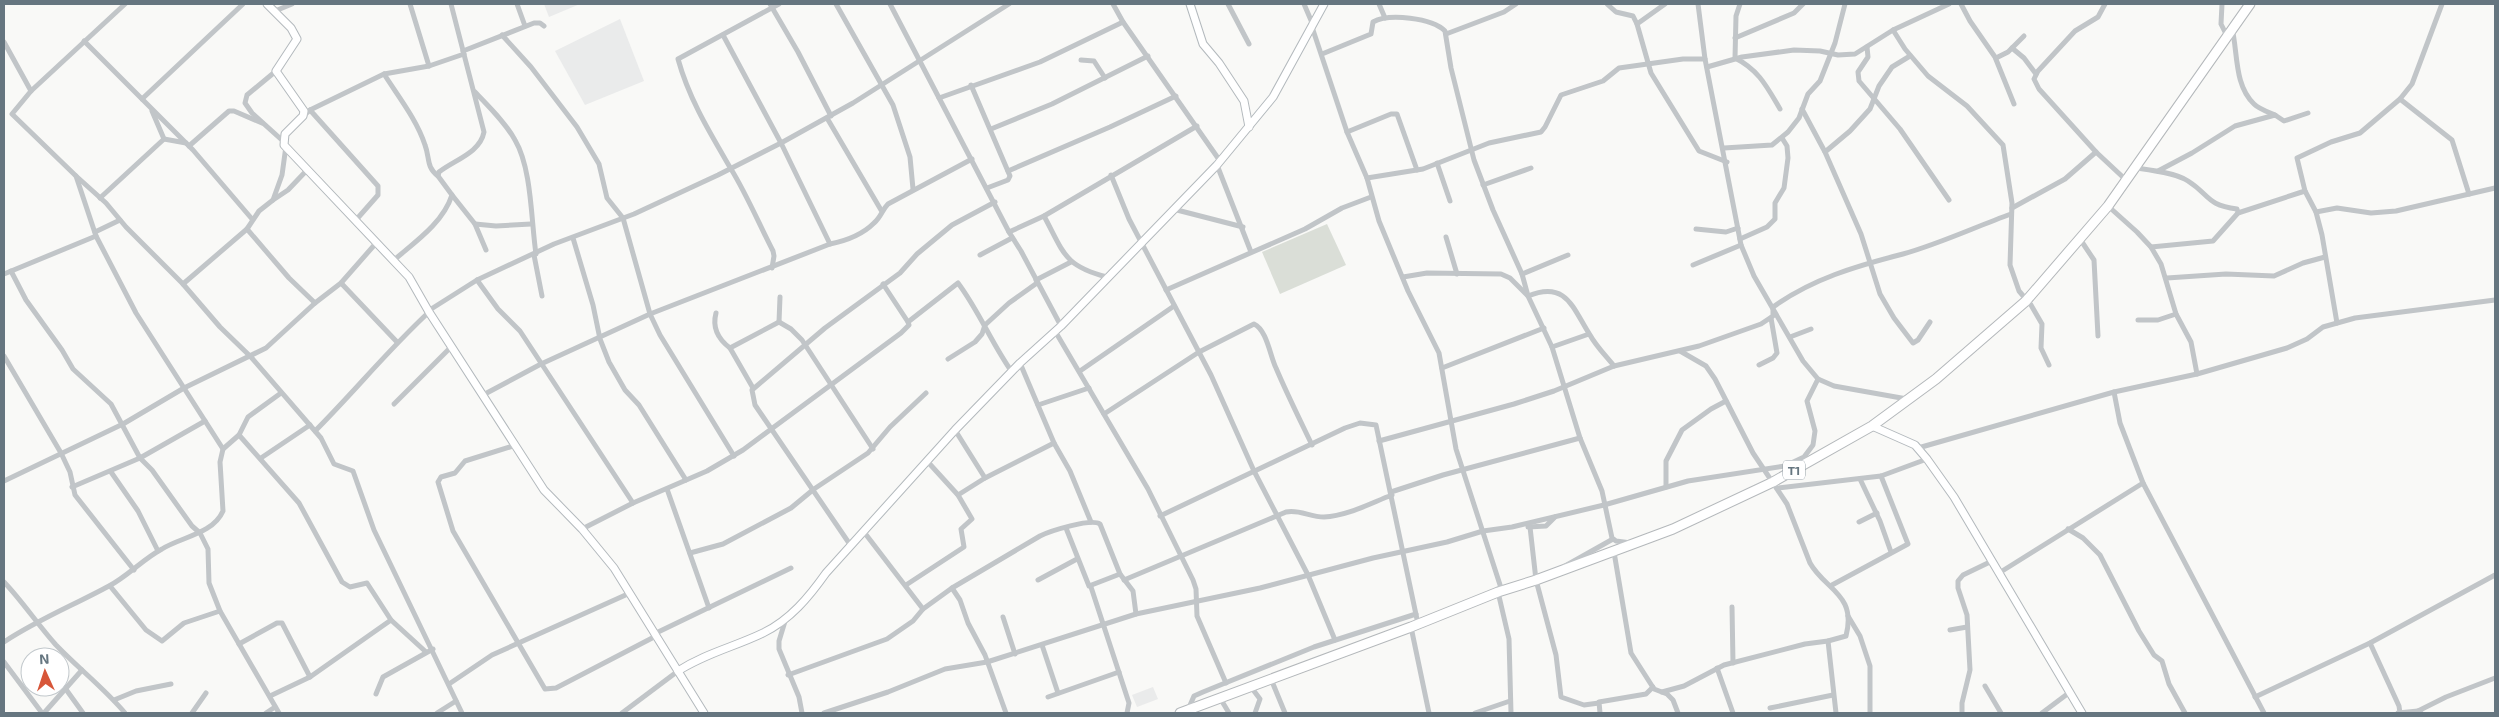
<svg xmlns="http://www.w3.org/2000/svg" width="2499" height="717" font-family="'Exo 2',sans-serif">
<style>
.built{fill:#eaebeb}
.garden{fill:#daded7}
.lines{fill:none;stroke-linecap:round;stroke-linejoin:round}
.secondary-casing{stroke:#b3b9bd;stroke-width:9}
.highway-casing{stroke:#b4b8bb;stroke-width:11}
.street{stroke:#c1c5c8;stroke-width:5}
.secondary{stroke:#fff;stroke-width:7}
.highway{stroke:#fff;stroke-width:9}
.labels{text-anchor:middle;dominant-baseline:central;stroke-width:5;stroke-linejoin:round;paint-order:stroke}
.shield{fill:#fff;stroke:#949fa6;stroke-width:1}
.shield-label{font-size:12px;font-weight:bold;fill:#667680}
</style>
<rect width="100%" height="100%" fill="#f9f9f7"/>
<g class="built">
<polygon points="544,4 580,4 549,17"/>
<polygon points="620,19 644,81 585,105 555,51"/>
<polygon points="1153,687 1158,699 1137,707 1132,695"/>
</g>
<polygon class="garden" points="1327,224 1346,265 1280,294 1262,252"/>
<g class="lines">
<g class="secondary-casing">
<g id="secondary">
<polyline points="267,4 291,28 297,39 276,71 304,111 303,116 285,134 284,145 409,277 429,312 544,490 582,529 614,568 704,713"/>
<polyline points="1190,4 1203,44 1219,63 1244,101 1249,127"/>
<polyline points="1872,426 1915,445 1927,459 1954,497 2082,713"/>
<path d="M678,671C706,653 734,647 763,633C790,620 809,597 826,573L955,430L1020,363L1061,326L1217,165L1273,97L1324,4"/>
</g>
</g>
<g class="highway-casing">
<polyline id="highway" points="1180,713 1411,627 1498,592 1536,580 1673,529 1773,482 1872,426 1936,379 2026,301 2108,206 2250,4"/>
</g>
<g class="street">
<polyline points="125,4 31,91 12,114 76,176 96,236 136,313 223,449"/>
<polyline points="410,4 429,66"/>
<polyline points="517,4 525,26"/>
<polyline points="770,4 798,52 831,116"/>
<polyline points="836,4 893,105 910,157 913,189"/>
<polyline points="890,4 1009,232 1021,251 1061,326"/>
<polyline points="1113,4 1123,22 1220,161"/>
<polyline points="1228,4 1249,44"/>
<polyline points="1304,4 1313,25"/>
<polyline points="1379,4 1385,18"/>
<polyline points="1607,4 1616,12 1633,16 1637,24"/>
<polyline points="1665,4 1637,24 1651,73 1699,151 1727,162"/>
<polyline points="1698,4 1705,59 1741,245 1754,276 1803,361 1818,379 1834,386 1907,399"/>
<path d="M1740,4L1736,16L1735,58C1759,70 1767,87 1780,109"/>
<polyline points="1961,4 1970,21 1995,57 2014,104"/>
<polyline points="2105,4 2098,17 2075,31 2038,71 2034,79 2039,89 2096,152 2126,180"/>
<polyline points="2222,4 2221,24 2227,36"/>
<polyline points="275,11 292,4"/>
<polyline points="1312,27 1347,132 1367,178 1379,221 1408,291 1439,353 1456,449 1502,591"/>
<path d="M2232,28C2238,53 2234,85 2254,104C2259,109 2268,112 2275,115"/>
<polyline points="1893,30 1905,49 1928,76 1967,106 2003,145 2012,203 2010,265 2019,291 2031,305 2042,324 2041,348 2049,365"/>
<polyline points="1446,34 1504,12 1516,4"/>
<polyline points="502,35 531,67 577,127 599,164 607,198 623,218 650,314 660,335 734,456"/>
<polyline points="723,35 781,143 830,244"/>
<polyline points="1735,38 1794,13 1803,4"/>
<polyline points="84,41 193,150 252,219"/>
<polyline points="4,42 31,91"/>
<polyline points="1867,47 1868,57 1858,72 1859,81 1900,129 1949,200"/>
<polyline points="2012,48 2024,58 2036,74"/>
<polyline points="463,51 534,23 540,23 544,26"/>
<path d="M1322,54L1371,34L1373,22C1389,13 1432,18 1445,31L1451,68L1474,160L1493,210L1522,274L1528,296L1552,347L1580,438L1602,491L1612,538L1616,541L1631,543"/>
<polyline points="1996,58 2008,52 2024,36"/>
<polyline points="1081,60 1094,61 1105,78"/>
<polyline points="1707,67 1742,57 1794,50 1820,51 1838,55 1855,54 1893,30 1949,4"/>
<polyline points="276,71 247,95 245,103 252,113 283,141"/>
<path d="M384,74C398,96 417,120 425,145C430,158 426,167 438,176"/>
<polyline points="971,85 1010,176 1008,180 987,188"/>
<path d="M475,92C489,107 505,122 515,140C532,169 531,221 536,254"/>
<polyline points="939,98 1040,62 1123,22"/>
<polyline points="142,99 243,4"/>
<polyline points="2400,99 2452,140 2469,194"/>
<polyline points="1802,109 1825,152 1861,234 1880,294 1894,318 1913,343 1918,340 1930,322"/>
<polyline points="310,110 378,186 378,195 356,220"/>
<polyline points="303,116 310,110 384,74 429,66 464,54"/>
<polyline points="827,118 881,210"/>
<polyline points="991,129 1052,104 1148,56"/>
<polyline points="1347,132 1391,114 1397,114 1417,170"/>
<polyline points="164,139 186,143"/>
<polyline points="189,146 229,111 234,111 262,123"/>
<polyline points="1724,148 1772,145 1788,132 1799,118 1808,94 1820,81 1835,43 1845,4"/>
<polyline points="1825,152 1850,131 1870,109 1879,86 1892,67 1910,56"/>
<polyline points="1437,163 1450,201"/>
<polyline points="1217,165 1251,252"/>
<path d="M2136,168C2150,170 2176,173 2188,181C2210,195 2206,205 2237,209L2238,213"/>
<polyline points="1008,171 1110,127 1176,96"/>
<polyline points="2158,171 2192,153 2235,126 2275,115 2284,121 2308,113"/>
<polyline points="1111,175 1129,219 1211,375 1254,471 1308,575 1335,640"/>
<polyline points="76,176 106,203 126,227 183,284 220,327 251,357 321,438 334,464 353,471 374,530 462,713"/>
<polyline points="1367,178 1423,169 1489,143 1541,132 1545,127 1561,95 1603,81 1619,68 1683,59 1705,59"/>
<polyline points="1483,185 1531,168"/>
<polyline points="452,195 475,224 486,250"/>
<polyline points="100,198 164,139 152,111"/>
<polyline points="273,200 288,190 308,169"/>
<polyline points="2108,206 2137,232 2151,247 2161,264 2176,314 2191,342 2197,374"/>
<polyline points="2012,208 2065,179 2096,152"/>
<polyline points="1173,209 1243,227"/>
<polyline points="2316,212 2337,208 2371,213 2396,211 2495,188"/>
<path d="M1044,216C1064,253 1064,266 1107,277"/>
<polyline points="475,224 496,226 531,224"/>
<polyline points="247,229 289,278 315,303"/>
<polyline points="1696,229 1726,232 1738,228"/>
<polyline points="95,232 120,220"/>
<polyline points="1009,232 1044,216 1197,126"/>
<polyline points="1446,237 1457,274"/>
<polyline points="573,238 593,305 600,339 609,362 625,390 639,405 686,480"/>
<polyline points="1740,239 1767,227 1775,219 1775,203 1784,188 1788,158 1787,146 1782,138"/>
<polyline points="2080,239 2094,260 2098,336"/>
<polyline points="2151,247 2213,241 2238,213 2305,191"/>
<polyline points="534,255 542,296"/>
<polyline points="980,255 1012,238"/>
<path d="M394,260C415,242 443,223 452,195L438,176L439,172C454,160 480,153 484,132L451,4"/>
<polyline points="1693,265 1741,245"/>
<path d="M772,268L774,256L773,251C759,224 747,195 731,169C710,133 689,99 678,59L779,4"/>
<polyline points="11,271 26,300 62,350 73,369 111,404 140,458 152,470 192,526 200,533 208,549 209,583 220,611 279,713"/>
<polyline points="4,274 96,236"/>
<polyline points="1522,274 1568,255"/>
<path d="M1403,277L1427,273L1501,274L1510,278L1528,296C1567,280 1573,309 1590,335C1596,346 1606,356 1614,366"/>
<polyline points="2167,278 2226,274 2274,276 2303,263 2325,257"/>
<polyline points="477,280 498,309 520,331 633,503"/>
<polyline points="1036,280 1071,262"/>
<polyline points="341,283 397,342"/>
<polyline points="183,284 247,229 259,211 273,200 282,175 286,146"/>
<polyline points="1166,290 1305,229 1342,208 1371,197"/>
<polyline points="428,311 477,280 554,244 634,214 718,175 781,143 853,103 1009,4"/>
<path d="M716,313C712,328 718,339 730,348"/>
<polyline points="2138,320 2158,320 2176,314"/>
<polyline points="779,322 780,297"/>
<path d="M908,322L958,283C979,311 992,344 1012,372"/>
<polyline points="2337,323 2322,235 2316,212 2305,191 2297,158 2331,142 2360,133 2400,99 2412,84 2442,4"/>
<polyline points="1055,331 1148,489 1193,580 1196,589 1197,616 1226,683"/>
<polyline points="1790,337 1811,329"/>
<polyline points="1552,347 1589,334"/>
<polyline points="4,356 61,453 70,472 75,495 134,570"/>
<polyline points="948,359 975,342 982,334 985,325 1009,303 1037,283"/>
<polyline points="1020,363 1054,443 1070,471 1091,522"/>
<polyline points="1759,365 1773,358 1777,353 1771,318"/>
<polyline points="1442,368 1544,328"/>
<polyline points="1080,371 1174,306"/>
<polyline points="753,388 730,348 779,322 791,329 802,340 873,449"/>
<polyline points="2114,392 2120,423 2143,483 2264,713"/>
<path d="M483,395L541,364L650,314L830,244C845,241 862,235 874,223C881,217 882,210 888,204L972,159"/>
<polyline points="394,404 451,347"/>
<polyline points="1038,405 1089,388"/>
<path d="M1104,414L1199,352L1254,324C1267,330 1270,356 1276,368C1287,394 1300,420 1312,445"/>
<polyline points="955,430 985,478"/>
<path d="M315,431C354,392 388,350 429,312"/>
<polyline points="239,435 299,503 342,582 350,587 367,583 391,620 310,677 270,696"/>
<path d="M1379,441L1514,404L1554,391L1614,366L1699,346L1761,324L1773,316V307C1812,279 1856,266 1903,254C1939,244 1975,227 2011,214"/>
<polyline points="516,445 465,461 455,473 441,477 438,482 453,531 545,689 556,688 656,636"/>
<polyline points="1918,448 2114,392 2197,374 2287,348 2307,339 2323,327 2355,318 2495,300"/>
<polyline points="261,458 310,425"/>
<polyline points="111,472 138,511 158,551"/>
<polyline points="1860,479 1880,521 1891,552"/>
<polyline points="4,481 123,424 184,388 266,348 315,303 341,283 377,242"/>
<polyline points="72,487 140,458 205,421"/>
<polyline points="1666,487 1666,461 1682,430 1711,409 1726,401"/>
<polyline points="1778,488 1881,476 1927,459"/>
<polyline points="667,489 709,608"/>
<polyline points="1391,492 1443,475 1580,438"/>
<polyline points="958,495 985,478 1054,443"/>
<polyline points="1160,516 1345,428 1360,423 1376,425 1418,624"/>
<polyline points="1859,522 1877,513"/>
<polyline points="1528,527 1546,526 1555,517"/>
<polyline points="1530,527 1536,580 1556,655 1561,697 1584,705 1599,703"/>
<polyline points="1066,528 1089,586 1120,574"/>
<polyline points="582,529 633,503 707,471 743,450 901,333 909,325 908,322 883,284"/>
<polyline points="2068,529 2083,538 2100,555 2139,631 2154,655 2162,661 2169,684 2185,713"/>
<polyline points="864,532 923,609"/>
<polyline points="851,546 755,405 752,390 825,328 900,273 917,254 952,225 995,202"/>
<polyline points="1614,552 1631,653 1654,689 1667,694 1673,700 1678,713"/>
<polyline points="690,553 723,544 791,508 814,489 868,453 890,427 926,393"/>
<polyline points="1565,566 1613,539"/>
<polyline points="1999,573 2143,483"/>
<polyline points="1038,580 1077,559"/>
<path d="M1124,580L1286,512C1299,509 1310,517 1324,517C1347,516 1371,503 1392,495"/>
<path d="M4,582C23,602 38,625 56,645C79,669 104,688 125,713"/>
<polyline points="906,585 964,547 961,529 972,519 958,495 927,461"/>
<polyline points="1832,585 1908,544 1881,476"/>
<polyline points="110,586 146,630 162,641 184,623 220,611"/>
<polyline points="1091,587 1129,703 1127,713"/>
<polyline points="952,588 960,600 968,623 985,655 1006,713"/>
<polyline points="1498,592 1509,639 1511,713"/>
<polyline points="1732,607 1733,663"/>
<polyline points="1848,616 1860,636 1870,666 1870,713"/>
<polyline points="1003,617 1015,654"/>
<polyline points="786,618 779,641 779,649 799,697 802,713"/>
<polyline points="391,620 426,652"/>
<polyline points="1411,627 1429,713"/>
<polyline points="1950,630 1967,627"/>
<polyline points="654,634 791,568"/>
<polyline points="1828,641 1836,713"/>
<path d="M4,642C37,620 74,605 109,586C128,576 143,559 162,549C181,537 213,534 223,511L220,462L223,449L239,435L248,417L281,393"/>
<polyline points="2370,643 2399,706 2400,713"/>
<polyline points="239,644 277,623 282,623 310,677"/>
<polyline points="1042,645 1058,693"/>
<polyline points="4,662 42,713"/>
<polyline points="1717,668 1733,713"/>
<path d="M788,675L887,639L913,621L923,609L952,588L1040,536C1050,531 1091,518 1100,524L1120,574L1133,591L1136,614"/>
<polyline points="1271,679 1285,713"/>
<polyline points="449,684 492,655 630,593"/>
<polyline points="1985,686 2001,713"/>
<polyline points="1251,687 1260,699 1255,713"/>
<polyline points="65,688 83,713"/>
<path d="M1662,692L1684,686L1724,665L1805,644L1828,641L1846,636C1857,594 1825,590 1810,563L1787,504L1753,453L1715,379L1706,366L1680,351"/>
<polyline points="376,694 383,677 433,649"/>
<polyline points="1048,697 1119,672"/>
<polyline points="2255,697 2370,643 2495,575"/>
<polyline points="1220,698 1229,713"/>
<polyline points="114,700 136,691 171,684"/>
<polyline points="1770,708 1833,695"/>
<polyline points="1188,710 1194,696 1203,692 1314,647 1416,614"/>
<polyline points="2418,711 2446,697 2495,678"/>
<polyline points="44,713 82,670"/>
<polyline points="192,713 206,693"/>
<polyline points="266,713 275,707"/>
<polyline points="437,713 456,701"/>
<polyline points="622,713 678,671"/>
<polyline points="824,713 888,692 945,669 987,662 1136,614 1260,588 1373,558 1447,542 1483,531 1512,527 1604,505 1688,481 1785,466 1804,457 1813,445 1815,431 1807,401 1818,379"/>
<polyline points="1475,713 1510,701"/>
<polyline points="1600,713 1599,702 1646,694 1653,687"/>
<polyline points="1962,713 1962,703 1970,670 1967,615 1958,588 1958,581 1963,575 1992,561"/>
<polyline points="2042,713 2070,692"/>
<polyline points="2398,713 2418,711 2421,713"/>
</g>
<use href="#secondary" class="secondary"/>
<use href="#highway" class="highway"/>
</g>
<g class="labels">
<rect class="shield" x="1783" y="460.5" width="22" height="19" rx="4"/>
<g class="shield-label">
<text x="1794" y="470">T1</text>
</g>
</g>
<rect width="2499" height="717" fill="none" stroke="#667680" stroke-width="10"/>
<g transform="translate(45 672) rotate(357)"><circle r="24" fill="#ffffff" stroke="#c2c8cc"/>
<path d="M0-4L9 19L0 12L-9 19Z" fill="#d75639"/>
<text y="-8" font-size="14" font-weight="bold" text-anchor="middle" fill="#667680">N</text>
</g>
</svg>
